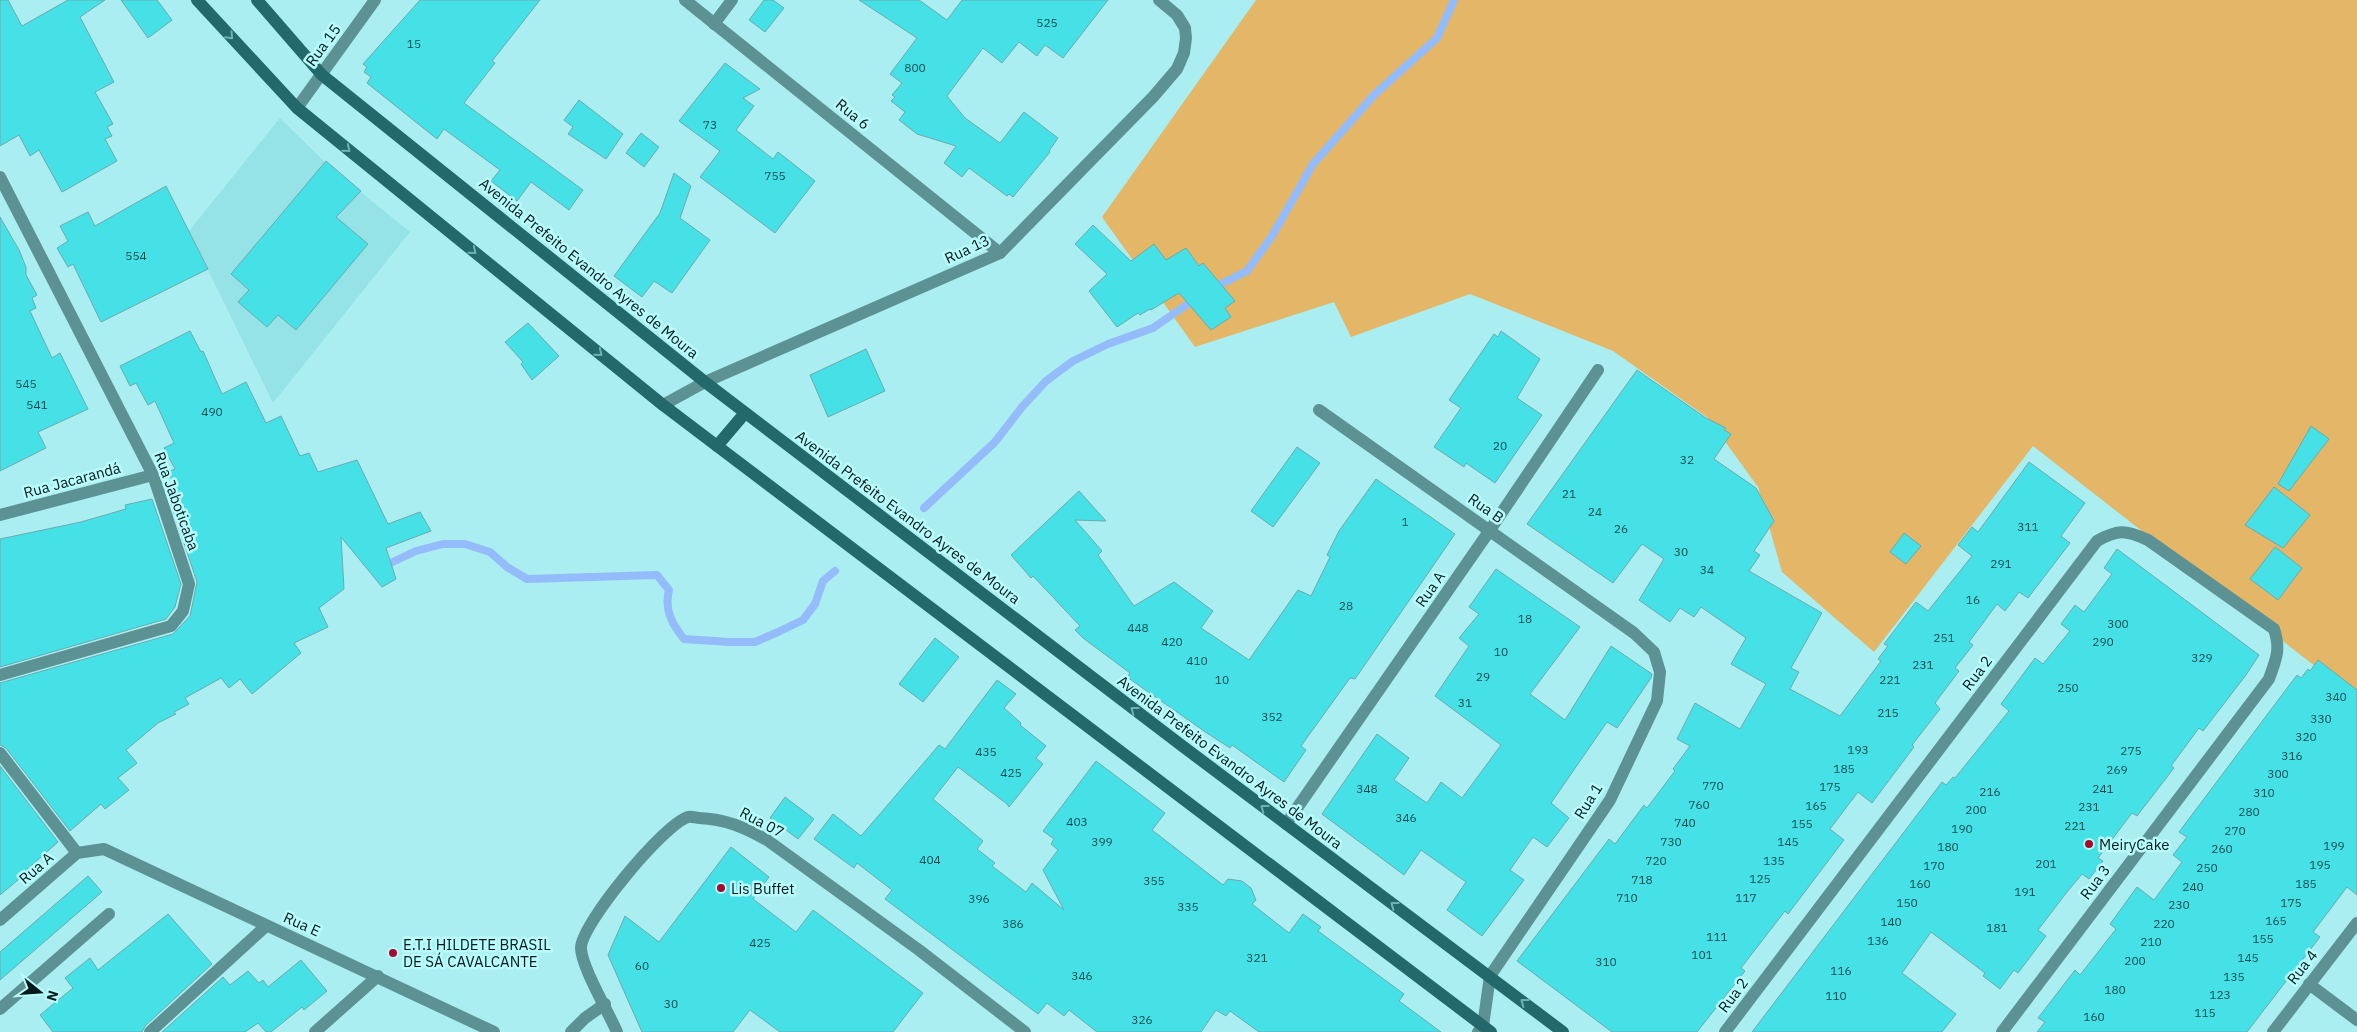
<svg xmlns="http://www.w3.org/2000/svg" width="2357" height="1032" font-family="'IBM Plex Sans',sans-serif">
<style>
.built{fill:#95e3e7}
.green{fill:#e4b667}
.lines{fill:none;stroke-linecap:round;stroke-linejoin:round}
.stream{stroke:#94bcfb;stroke-width:8}
.building{fill:#46e1e7;stroke:#69abad}
.lane{stroke:#5d9294;stroke-width:12}
.street{stroke:#5d9294;stroke-width:12}
.secondary{stroke:#23696c;stroke-width:12}
.oneway{stroke:#6eb2b5}
.poi-dot{fill:#a60b2d;stroke:#b8fcfe;stroke-width:2}
.labels{text-anchor:middle;dominant-baseline:central;stroke-width:5;stroke-linejoin:round;paint-order:stroke}
.number-label{font-size:12px;fill:#124c4e}
.street-label{font-size:15px;fill:#001a1b;stroke:#b8fcfe}
.poi-label{font-size:15px;fill:#001a1b;stroke:#b8fcfe;text-anchor:start}
</style>
<rect width="100%" height="100%" fill="#abeef1"/>
<polygon class="built" points="280,118 330,167 410,232 273,403 189,231"/>
<polygon class="green" points="1256,0 2357,0 2357,699 2033,446 1874,652 1782,572 1758,487 1708,418 1613,351 1470,294 1351,337 1334,302 1195,347 1102,217"/>
<g class="lines">
<g class="stream">
<polyline points="1211,289 1247,271 1272,236 1313,164 1374,95 1437,38 1454,0"/>
<polyline points="924,508 995,442 1022,407 1046,381 1073,361 1108,344 1153,328 1195,299"/>
<path d="M382,567L416,551L443,544H465L490,552L507,567L527,579L657,575L669,590C664,610 672,624 684,639L729,642H755L778,632L803,620L815,604L823,581L835,571"/>
</g>
</g>
<g class="building">
<polygon points="0,0 8,0 22,26 68,0 105,0 80,17 114,82 95,92 113,124 107,127 112,136 105,139 117,161 62,192 39,150 30,156 19,135 0,146"/>
<polygon points="121,0 157,0 172,20 148,38"/>
<polygon points="420,0 540,0 492,61 495,63 464,103 583,190 569,210 531,182 517,201 491,181 500,170 444,129 437,139 367,83 371,77 364,72 367,67 363,64"/>
<polygon points="764,0 773,0 784,8 765,32 749,20"/>
<polygon points="859,0 919,0 947,20 962,0 1108,0 1063,58 1045,45 1037,56 1019,42 1002,63 983,48 947,96 965,118 1000,143 1024,112 1058,138 1049,151 1050,152 1013,197 1009,194 1007,196 969,168 962,177 944,163 956,146 917,134 899,120 905,112 891,101 895,97 892,95 902,83 890,74 917,38"/>
<polygon points="725,63 760,89 743,98 754,106 736,130 773,159 778,152 815,181 775,233 700,177 720,151 679,121"/>
<polygon points="579,100 623,134 606,159 568,134 573,127 564,120"/>
<polygon points="641,133 659,147 644,167 626,153"/>
<polygon points="326,161 361,191 336,217 368,244 296,330 278,315 267,327 238,302 249,290 231,274"/>
<polygon points="674,173 691,186 680,218 710,240 672,293 654,281 642,297 614,276 660,213"/>
<polygon points="166,186 208,269 101,322 73,264 68,267 57,248 68,241 60,226 88,212 95,226"/>
<polygon points="0,217 19,250 26,267 26,275 37,295 32,298 36,308 30,311 52,358 60,353 88,409 38,432 46,448 0,471"/>
<polygon points="1093,225 1131,261 1154,244 1166,260 1186,248 1199,266 1203,263 1235,301 1225,308 1231,317 1211,330 1179,293 1151,310 1150,309 1140,315 1138,313 1117,327 1089,291 1107,274 1075,244"/>
<polygon points="528,323 559,356 532,380 521,364 523,362 505,342"/>
<polygon points="190,331 201,352 203,351 222,394 246,382 266,423 281,416 300,456 309,453 318,472 357,460 388,524 420,512 431,531 386,548 396,579 382,587 341,537 344,589 319,608 328,627 294,643 301,653 252,694 240,679 229,688 221,678 185,698 189,704 174,712 176,714 158,723 126,750 137,763 118,778 129,790 105,809 101,804 70,831 6,748 0,745 0,683 173,634 190,616 197,582 168,495 178,493 168,472 175,469 164,448 174,443 155,401 148,405 136,383 130,386 120,366"/>
<polygon points="1501,331 1540,359 1517,398 1542,415 1495,483 1466,463 1464,467 1434,447 1461,408 1449,400 1494,334 1498,337"/>
<polygon points="866,349 885,391 828,417 810,375"/>
<polygon points="1637,370 1706,418 1726,428 1724,430 1731,434 1714,459 1756,488 1774,521 1754,551 1760,555 1749,571 1822,613 1791,668 1799,672 1790,689 1840,716 1881,661 1878,659 1888,646 1884,644 1916,602 1928,611 1972,556 1958,545 1972,527 1978,532 2029,462 2085,503 2061,536 2070,543 2028,598 2019,592 2005,611 1997,604 1969,642 1973,645 1955,668 1959,671 1935,703 1940,709 1912,745 1914,747 1872,803 1858,792 1830,829 1844,840 1788,914 1785,911 1741,968 1745,971 1697,1032 1612,1032 1517,961 1609,839 1615,844 1644,805 1647,808 1675,771 1673,769 1690,746 1677,739 1695,703 1740,729 1766,684 1731,664 1746,638 1701,607 1694,617 1680,608 1670,622 1639,600 1664,559 1642,544 1613,583 1527,524"/>
<polygon points="2311,426 2329,439 2289,491 2278,484"/>
<polygon points="1297,447 1320,463 1273,527 1251,511"/>
<polygon points="1376,479 1455,534 1355,679 1350,678 1301,746 1306,750 1284,782 1232,745 1230,748 1204,731 1127,677 1130,673 1083,638 1075,630 1080,626 1033,576 1031,578 1011,555 1079,491 1106,521 1075,520 1102,551 1098,555 1134,606 1174,582 1213,611 1201,628 1249,660 1298,590 1311,596 1330,557 1327,555 1339,531"/>
<polygon points="2274,487 2310,515 2283,548 2245,525"/>
<polygon points="152,499 181,584 175,607 166,619 0,667 0,539 81,522 126,509 125,505"/>
<polygon points="1904,533 1921,546 1906,564 1890,552"/>
<polygon points="2275,547 2302,568 2278,600 2250,579"/>
<polygon points="2117,549 2259,655 2246,675 2203,731 2199,728 2171,766 2174,768 2137,816 2132,813 2098,858 2103,861 2089,879 2082,874 2067,892 2038,930 2046,936 2018,973 2014,970 2000,989 1983,976 1985,973 1931,932 1902,973 1956,1014 1942,1032 1752,1032 1942,782 1946,785 1953,777 1955,778 2009,711 2001,704 2035,658 2043,664 2070,631 2061,624 2075,605 2084,612 2112,574 2104,568"/>
<polygon points="1496,569 1580,627 1530,694 1565,720 1611,646 1652,674 1651,678 1617,728 1607,722 1551,803 1569,818 1547,847 1533,837 1510,870 1524,880 1482,936 1447,910 1466,882 1421,850 1404,875 1322,814 1377,734 1409,758 1394,780 1427,803 1441,782 1462,798 1501,745 1435,696 1469,646 1459,638 1479,614 1469,607"/>
<polygon points="935,638 959,657 923,702 899,684"/>
<polygon points="2318,660 2357,690 2357,895 2347,887 2313,932 2320,937 2247,1032 2037,1032 2045,1022 2038,1018 2075,970 2080,975 2116,929 2110,924 2137,887 2154,900 2182,862 2173,855 2187,837 2179,832 2297,675 2301,678 2308,669 2310,671"/>
<polygon points="997,680 1016,694 1004,708 1021,723 1020,725 1046,746 1036,758 1043,764 1009,807 1007,804 958,767 933,799 983,841 977,849 995,863 992,866 1026,892 1032,883 1064,910 1043,870 1058,850 1051,844 1054,839 1043,831 1096,761 1165,813 1152,830 1223,885 1228,879 1242,881 1251,888 1256,900 1252,904 1289,933 1303,914 1321,927 1318,931 1404,994 1399,1001 1441,1032 1259,1032 1230,1011 1226,1016 1216,1010 1201,1032 1097,1032 1069,1010 1064,1016 1047,1003 1038,1014 885,899 892,890 857,863 854,868 814,839 833,814 861,836 939,745 945,749"/>
<polygon points="0,766 58,842 24,872 25,874 0,895"/>
<polygon points="785,797 814,819 798,839 770,818"/>
<polygon points="731,847 769,877 753,899 796,932 813,910 923,993 893,1032 780,1032 750,1010 733,1032 642,1032 608,955 625,916 659,942"/>
<polygon points="88,876 102,892 0,980 0,952"/>
<polygon points="168,914 212,964 145,1026 142,1032 53,1032 40,1015 73,988 65,978 90,958 98,970"/>
<polygon points="301,960 327,991 304,1010 302,1007 271,1032 266,1032 258,1023 245,1032 162,1032 223,977 230,985 248,971 259,983 263,980 268,987"/>
</g>
<g class="lines">
<g class="lane">
<polyline points="0,1009 109,914"/>
<polyline points="150,1032 266,926"/>
</g>
<g class="street">
<polyline points="685,0 1000,253"/>
<polyline points="714,24 732,0"/>
<polyline points="297,108 375,0"/>
<polyline points="0,177 153,475 189,584 183,611 171,626 0,675"/>
<polyline points="663,405 705,382 1000,253 1153,97 1177,69 1184,53 1186,38 1185,28 1177,15 1159,0"/>
<polyline points="1319,410 1634,633 1654,652 1660,672 1657,701 1610,800 1490,976 1483,1026 1478,1032"/>
<polyline points="0,515 153,475"/>
<polyline points="0,753 77,853"/>
<polyline points="1286,824 1490,530 1598,370"/>
<polyline points="0,920 77,853 104,849 494,1032"/>
<polyline points="2309,984 2357,1020"/>
<polyline points="315,1032 378,976"/>
<polyline points="571,1032 585,1018 605,1004"/>
<path d="M617,1032C609,1013 581,966 581,948C581,924 664,824 688,817C691,816 696,818 699,818C725,819 744,827 767,840L919,950L1025,1032"/>
<path d="M1725,1032L2097,541C2118,529 2126,530 2148,540L2274,629C2281,650 2276,659 2269,679L2002,1032"/>
<polyline points="2273,1032 2357,923"/>
</g>
<g class="secondary">
<polyline points="197,0 297,108 663,405 1491,1032"/>
<polyline points="257,0 322,75 705,382 1181,745 1563,1032"/>
<polyline points="717,446 745,413"/>
</g>
</g>
<defs><path id="oneway-chevron" d="M-2-3.5L2.5 0L-2 3.5" fill="none" stroke-width="1.6" stroke-linecap="round" stroke-linejoin="round" transform="scale(1.25)"/></defs>
<g class="oneway">
<use href="#oneway-chevron" transform="translate(230 36) rotate(47)"/>
<use href="#oneway-chevron" transform="translate(347 149) rotate(39)"/>
<use href="#oneway-chevron" transform="translate(473 251) rotate(39)"/>
<use href="#oneway-chevron" transform="translate(599 353) rotate(39)"/>
<use href="#oneway-chevron" transform="translate(1134 710) rotate(-143)"/>
<use href="#oneway-chevron" transform="translate(1264 808) rotate(-143)"/>
<use href="#oneway-chevron" transform="translate(1394 905) rotate(-143)"/>
<use href="#oneway-chevron" transform="translate(1524 1002) rotate(-143)"/>
</g>
<g class="poi-dot">
<circle cx="2089" cy="844" r="5"/>
<circle cx="721" cy="888" r="5"/>
<circle cx="393" cy="953" r="5"/>
</g>
<g class="labels">
<g class="number-label">
<text x="1047" y="22">525</text>
<text x="414" y="43">15</text>
<text x="915" y="67">800</text>
<text x="710" y="124">73</text>
<text x="775" y="175">755</text>
<text x="136" y="255">554</text>
<text x="26" y="383">545</text>
<text x="37" y="404">541</text>
<text x="212" y="411">490</text>
<text x="1500" y="445">20</text>
<text x="1687" y="459">32</text>
<text x="1569" y="493">21</text>
<text x="1595" y="511">24</text>
<text x="1405" y="521">1</text>
<text x="2028" y="526">311</text>
<text x="1621" y="528">26</text>
<text x="1681" y="551">30</text>
<text x="2001" y="563">291</text>
<text x="1707" y="569">34</text>
<text x="1973" y="599">16</text>
<text x="1346" y="605">28</text>
<text x="1525" y="618">18</text>
<text x="2118" y="623">300</text>
<text x="1138" y="627">448</text>
<text x="1944" y="637">251</text>
<text x="1172" y="641">420</text>
<text x="2103" y="641">290</text>
<text x="1501" y="651">10</text>
<text x="2202" y="657">329</text>
<text x="1197" y="660">410</text>
<text x="1923" y="664">231</text>
<text x="1483" y="676">29</text>
<text x="1222" y="679">10</text>
<text x="1890" y="679">221</text>
<text x="2068" y="687">250</text>
<text x="2336" y="696">340</text>
<text x="1465" y="702">31</text>
<text x="1888" y="712">215</text>
<text x="1272" y="716">352</text>
<text x="2321" y="718">330</text>
<text x="2306" y="736">320</text>
<text x="1858" y="749">193</text>
<text x="2131" y="750">275</text>
<text x="986" y="751">435</text>
<text x="2292" y="755">316</text>
<text x="1844" y="768">185</text>
<text x="2117" y="769">269</text>
<text x="1011" y="772">425</text>
<text x="2278" y="773">300</text>
<text x="1713" y="785">770</text>
<text x="1830" y="786">175</text>
<text x="1367" y="788">348</text>
<text x="2103" y="788">241</text>
<text x="1990" y="791">216</text>
<text x="2264" y="792">310</text>
<text x="1699" y="804">760</text>
<text x="1816" y="805">165</text>
<text x="2089" y="806">231</text>
<text x="1976" y="809">200</text>
<text x="2249" y="811">280</text>
<text x="1406" y="817">346</text>
<text x="1077" y="821">403</text>
<text x="1685" y="822">740</text>
<text x="1802" y="823">155</text>
<text x="2075" y="825">221</text>
<text x="1962" y="828">190</text>
<text x="2235" y="830">270</text>
<text x="1102" y="841">399</text>
<text x="1671" y="841">730</text>
<text x="1788" y="841">145</text>
<text x="2334" y="845">199</text>
<text x="1948" y="846">180</text>
<text x="2222" y="848">260</text>
<text x="930" y="859">404</text>
<text x="1656" y="860">720</text>
<text x="1774" y="860">135</text>
<text x="2046" y="863">201</text>
<text x="2320" y="864">195</text>
<text x="1934" y="865">170</text>
<text x="2207" y="867">250</text>
<text x="1760" y="878">125</text>
<text x="1642" y="879">718</text>
<text x="1154" y="880">355</text>
<text x="1920" y="883">160</text>
<text x="2306" y="883">185</text>
<text x="2193" y="886">240</text>
<text x="2025" y="891">191</text>
<text x="1627" y="897">710</text>
<text x="1746" y="897">117</text>
<text x="979" y="898">396</text>
<text x="1907" y="902">150</text>
<text x="2291" y="902">175</text>
<text x="2179" y="904">230</text>
<text x="1188" y="906">335</text>
<text x="2276" y="920">165</text>
<text x="1891" y="921">140</text>
<text x="1013" y="923">386</text>
<text x="2164" y="923">220</text>
<text x="1997" y="927">181</text>
<text x="1717" y="936">111</text>
<text x="2263" y="938">155</text>
<text x="1878" y="940">136</text>
<text x="2151" y="941">210</text>
<text x="760" y="942">425</text>
<text x="1702" y="954">101</text>
<text x="1257" y="957">321</text>
<text x="2248" y="957">145</text>
<text x="2135" y="960">200</text>
<text x="1606" y="961">310</text>
<text x="642" y="965">60</text>
<text x="1841" y="970">116</text>
<text x="1082" y="975">346</text>
<text x="2234" y="976">135</text>
<text x="2115" y="989">180</text>
<text x="2220" y="994">123</text>
<text x="1836" y="995">110</text>
<text x="671" y="1003">30</text>
<text x="2205" y="1012">115</text>
<text x="2094" y="1016">160</text>
<text x="1142" y="1019">326</text>
</g>
<g class="street-label">
<text transform="translate(323 45) rotate(-54)">Rua 15</text>
<text transform="translate(853 114) rotate(39)">Rua 6</text>
<text transform="translate(967 249) rotate(-25)">Rua 13</text>
<text transform="translate(589 268) rotate(39)">Avenida Prefeito Evandro Ayres de Moura</text>
<text transform="translate(72 480) rotate(-15)">Rua Jacarandá</text>
<text transform="translate(177 501) rotate(70)">Rua Jaboticaba</text>
<text transform="translate(1486 508) rotate(35)">Rua B</text>
<text transform="translate(908 517) rotate(37)">Avenida Prefeito Evandro Ayres de Moura</text>
<text transform="translate(1430 589) rotate(-55)">Rua A</text>
<text transform="translate(1977 673) rotate(-53)">Rua 2</text>
<text transform="translate(1230 762) rotate(37)">Avenida Prefeito Evandro Ayres de Moura</text>
<text transform="translate(1588 801) rotate(-58)">Rua 1</text>
<text transform="translate(762 822) rotate(28)">Rua 07</text>
<text transform="translate(36 868) rotate(-41)">Rua A</text>
<text transform="translate(2095 882) rotate(-53)">Rua 3</text>
<text transform="translate(302 924) rotate(24)">Rua E</text>
<text transform="translate(2302 967) rotate(-52)">Rua 4</text>
<text transform="translate(1733 995) rotate(-53)">Rua 2</text>
</g>
<g class="poi-label">
<text x="2099" y="844">MeiryCake</text>
<text x="731" y="888">Lis Buffet</text>
<text x="403" y="944">E.T.I HILDETE BRASIL<tspan x="403" dy="17">DE SÁ CAVALCANTE</tspan></text>
</g>
</g>
<g transform="translate(40 992) rotate(107)" stroke="#b8fcfe" stroke-width="4" paint-order="stroke">
<path d="M0-4L9 19L0 12L-9 19Z" fill="#001a1b"/>
<text y="-8" font-size="14" font-weight="bold" text-anchor="middle" fill="#001a1b">N</text>
</g>
</svg>
